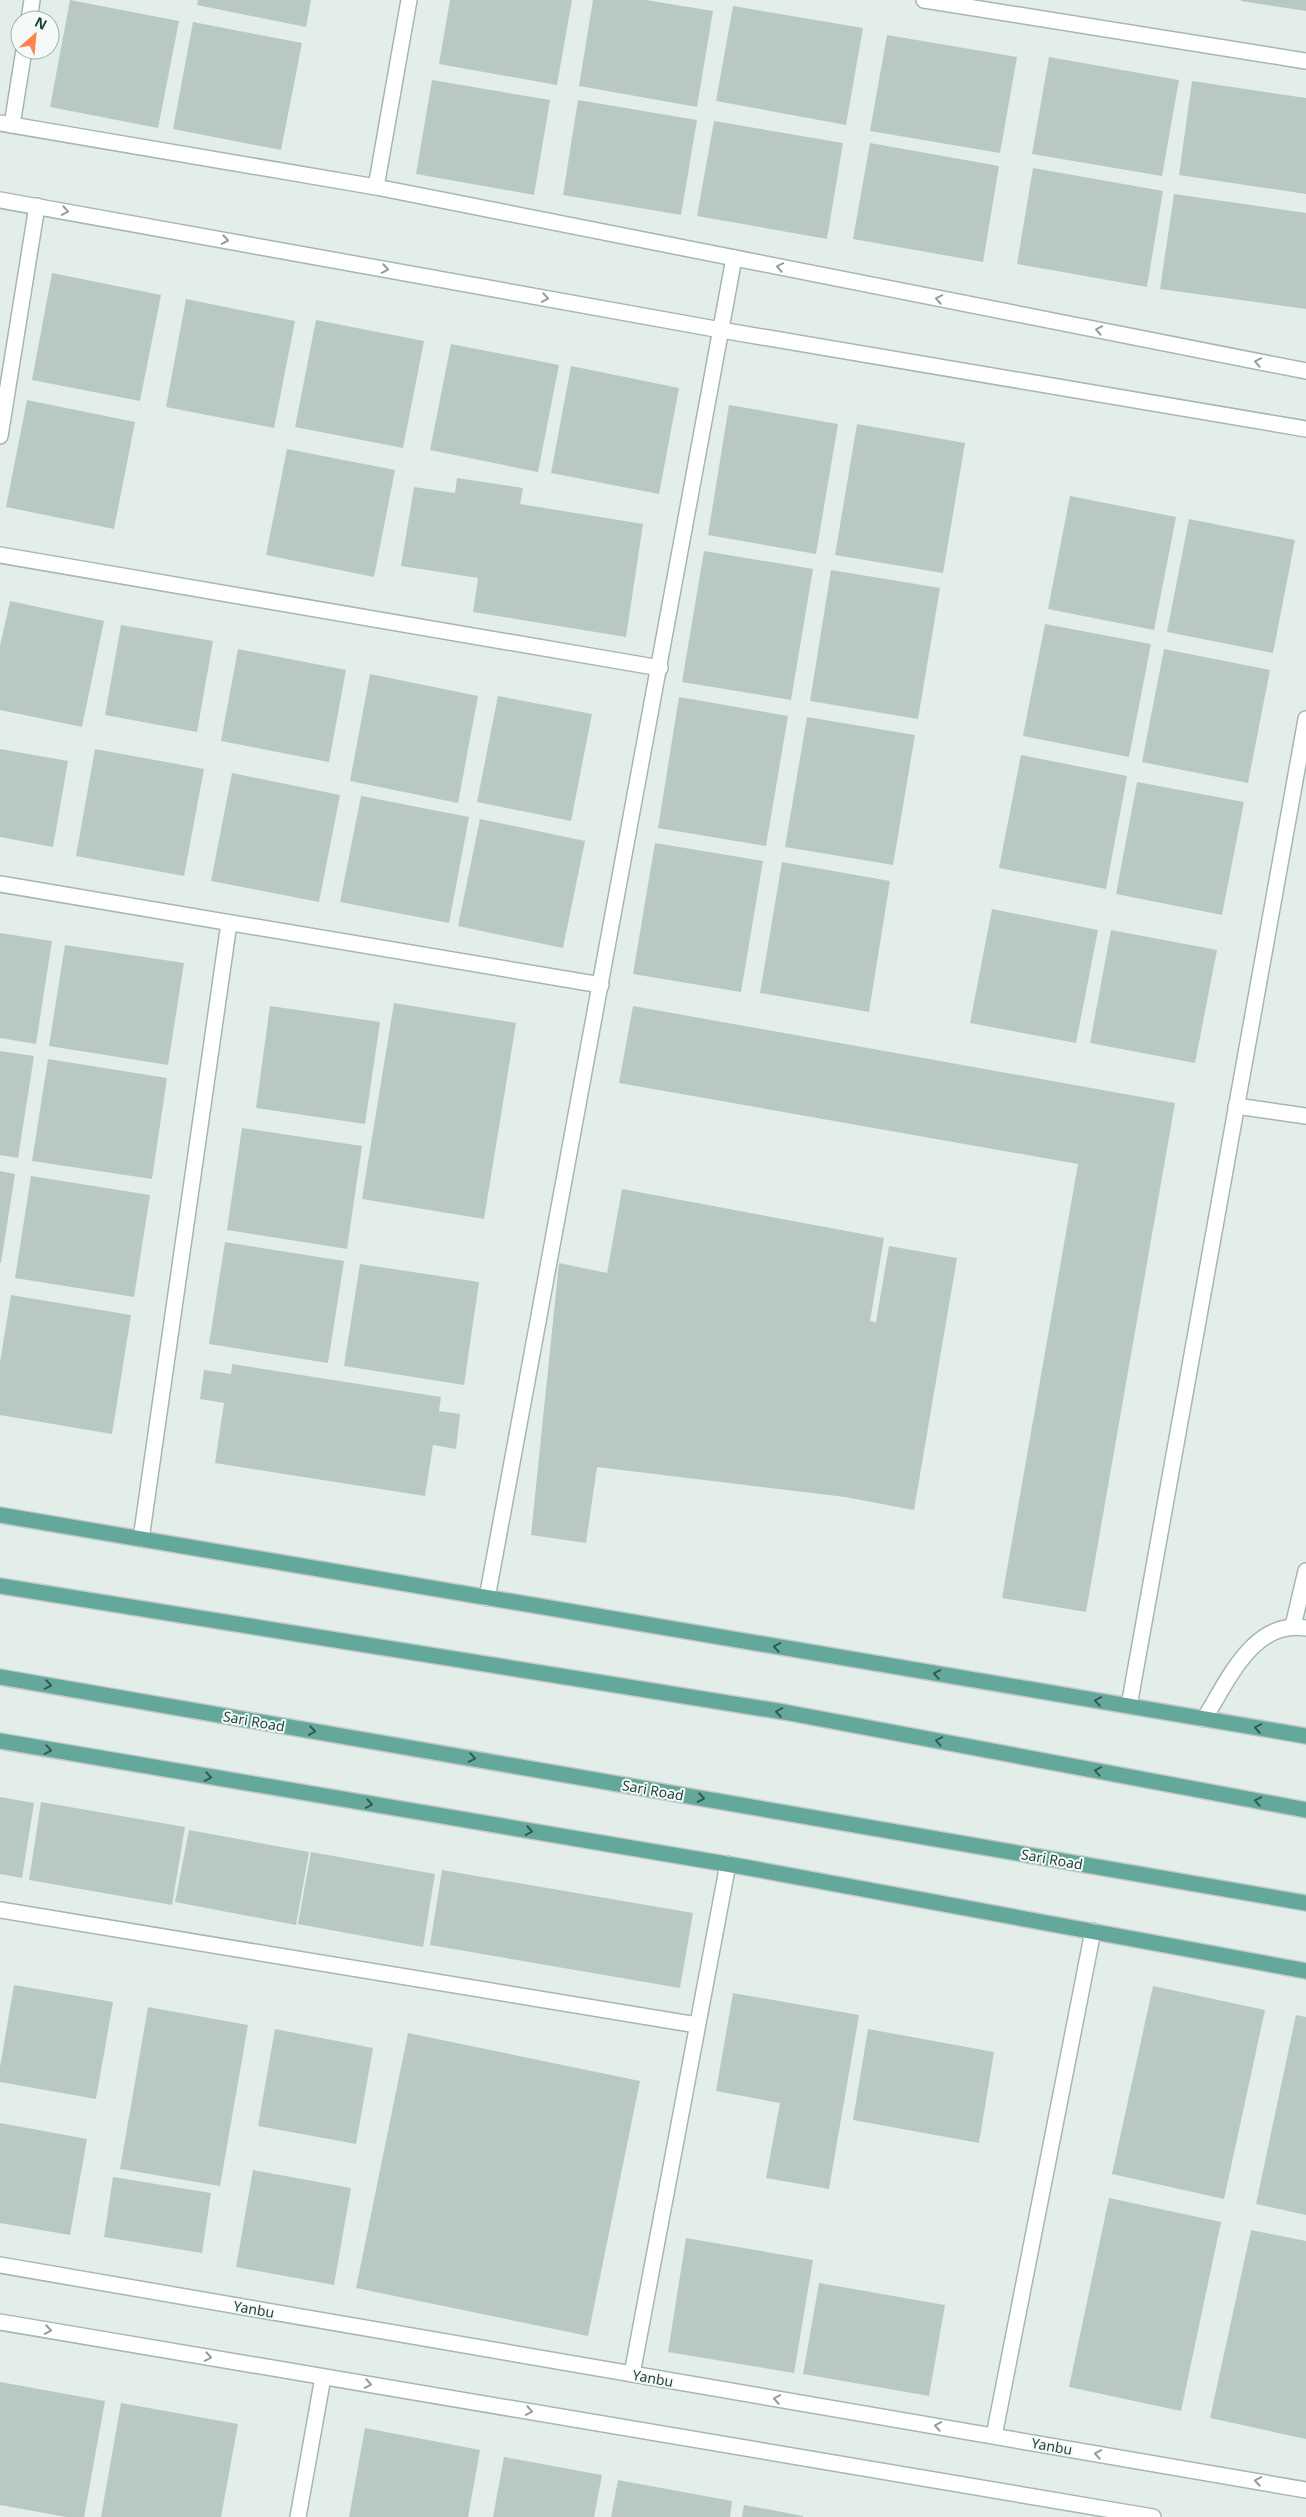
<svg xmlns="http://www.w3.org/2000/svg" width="1306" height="2517" font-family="'Noto Sans',sans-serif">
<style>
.building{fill:#b8c9c3}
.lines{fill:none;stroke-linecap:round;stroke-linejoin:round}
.minor-casing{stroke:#a5b7b2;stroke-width:18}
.major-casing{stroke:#c1cac8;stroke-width:18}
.minor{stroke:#fff;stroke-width:15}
.major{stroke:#63a89a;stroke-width:15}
.oneway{stroke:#90a09c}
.oneway2{stroke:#325c52}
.labels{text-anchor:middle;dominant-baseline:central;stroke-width:4;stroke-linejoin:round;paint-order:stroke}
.street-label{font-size:14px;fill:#21423a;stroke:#f4faf7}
</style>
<rect width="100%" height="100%" fill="#e3eeea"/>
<g class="building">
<polygon points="70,0 179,21 158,128 50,107"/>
<polygon points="198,0 311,0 306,27 197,5"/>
<polygon points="450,0 572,0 557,85 439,64"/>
<polygon points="593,0 646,0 713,11 697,107 579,86"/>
<polygon points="1241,0 1306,0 1306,11 1241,1"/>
<polygon points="733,6 863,28 846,125 716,101"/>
<polygon points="193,22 302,43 281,150 173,129"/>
<polygon points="887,35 1017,57 1000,153 870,131"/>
<polygon points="1049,57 1179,80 1162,176 1032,154"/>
<polygon points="432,80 550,100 534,195 416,174"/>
<polygon points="1192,81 1306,98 1306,194 1179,175"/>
<polygon points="578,100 697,120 681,215 563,195"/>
<polygon points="714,121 843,143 827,239 697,216"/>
<polygon points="870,143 999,166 983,262 853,239"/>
<polygon points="1033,168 1163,191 1147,287 1017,264"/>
<polygon points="1174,194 1306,213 1306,309 1160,289"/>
<polygon points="52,273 161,295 140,401 32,380"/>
<polygon points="186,299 295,321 274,428 166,407"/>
<polygon points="316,320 424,341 403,448 295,427"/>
<polygon points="451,344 559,365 538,472 430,450"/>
<polygon points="571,366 679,388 659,494 551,473"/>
<polygon points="27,400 135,422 114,529 6,507"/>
<polygon points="729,405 838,424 816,554 708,535"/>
<polygon points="857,424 965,443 943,573 835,555"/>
<polygon points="287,449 395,470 374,577 266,555"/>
<polygon points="457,478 523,488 520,504 643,524 626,637 473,612 478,578 401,566 414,487 455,493"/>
<polygon points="1070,496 1176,517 1154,630 1048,609"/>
<polygon points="1189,519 1295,540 1273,653 1167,632"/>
<polygon points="704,551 813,569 791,700 682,682"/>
<polygon points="831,570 940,588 918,719 810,701"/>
<polygon points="10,601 104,621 82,727 0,710 0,646"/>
<polygon points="1045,624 1151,644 1129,757 1023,736"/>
<polygon points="121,625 213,641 197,732 105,715"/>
<polygon points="238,649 346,670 329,762 221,741"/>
<polygon points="1164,649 1270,670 1248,783 1142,762"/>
<polygon points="370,674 478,696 458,803 350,781"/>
<polygon points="498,696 592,714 571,821 477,802"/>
<polygon points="679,697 788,716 766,846 658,828"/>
<polygon points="807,717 915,735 893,865 785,847"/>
<polygon points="0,749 68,761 53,847 0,837"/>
<polygon points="95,749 204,769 184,876 76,856"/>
<polygon points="1021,755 1127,776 1106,889 999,868"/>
<polygon points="232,773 340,795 319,902 211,881"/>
<polygon points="1137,782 1244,802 1222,915 1116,894"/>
<polygon points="361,796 469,817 449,923 340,902"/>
<polygon points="480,819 585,841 563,948 458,926"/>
<polygon points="655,843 763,861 741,992 633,974"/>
<polygon points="782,862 890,881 869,1012 760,993"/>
<polygon points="992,909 1098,930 1076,1043 970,1023"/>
<polygon points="1111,930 1217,950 1195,1063 1090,1043"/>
<polygon points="0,933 52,941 36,1044 0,1038"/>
<polygon points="65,945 184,963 168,1065 49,1046"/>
<polygon points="394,1003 516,1023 484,1219 362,1199"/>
<polygon points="270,1006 380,1022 365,1124 256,1108"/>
<polygon points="633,1006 1175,1103 1086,1612 1002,1598 1078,1164 619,1083"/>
<polygon points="0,1051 34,1056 18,1158 0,1155"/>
<polygon points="48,1059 167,1078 152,1179 32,1161"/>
<polygon points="242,1128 362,1146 347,1249 227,1230"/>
<polygon points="0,1171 15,1174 1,1263 0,1263"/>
<polygon points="31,1176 150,1195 134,1297 15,1278"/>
<polygon points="622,1189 884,1238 870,1321 876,1322 889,1246 957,1258 914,1510 845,1497 597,1467 586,1543 531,1535 559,1263 607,1273"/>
<polygon points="225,1242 344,1261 328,1363 209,1344"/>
<polygon points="360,1264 479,1282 464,1385 344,1366"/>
<polygon points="11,1295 131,1315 112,1434 0,1415 0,1362"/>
<polygon points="232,1364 441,1397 439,1411 460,1414 456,1449 433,1445 425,1496 215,1463 224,1403 200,1399 204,1370 231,1374"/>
<polygon points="0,1797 34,1803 22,1878 0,1874"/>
<polygon points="41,1802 185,1827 172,1905 29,1880"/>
<polygon points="189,1830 309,1852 296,1925 175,1902"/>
<polygon points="311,1852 435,1874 423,1947 298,1924"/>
<polygon points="442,1870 693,1913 680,1988 430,1945"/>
<polygon points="14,1985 113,2002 96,2099 0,2082 0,2067"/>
<polygon points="1153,1986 1265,2010 1224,2199 1112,2174"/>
<polygon points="733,1993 859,2015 829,2189 766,2178 780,2103 716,2091"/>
<polygon points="148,2007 248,2025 220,2186 120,2169"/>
<polygon points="1296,2015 1306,2017 1306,2215 1256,2204"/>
<polygon points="275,2029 373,2048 356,2144 258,2126"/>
<polygon points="868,2029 994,2052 979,2143 853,2120"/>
<polygon points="408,2033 640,2081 588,2336 356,2288"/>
<polygon points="0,2123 87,2139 70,2235 0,2223"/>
<polygon points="253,2170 351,2188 334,2285 236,2267"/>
<polygon points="113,2177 211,2193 202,2253 104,2237"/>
<polygon points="1109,2198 1221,2222 1181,2411 1069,2387"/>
<polygon points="1251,2230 1306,2241 1306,2439 1210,2418"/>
<polygon points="686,2238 813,2260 794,2373 668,2352"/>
<polygon points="819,2283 945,2305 929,2396 803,2374"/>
<polygon points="0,2382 105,2401 84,2517 66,2517 0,2505"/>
<polygon points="121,2403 238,2424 221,2517 101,2517"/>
<polygon points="365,2428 480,2450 468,2517 349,2517"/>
<polygon points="504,2457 602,2475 594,2517 493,2517"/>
<polygon points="618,2480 732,2501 730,2517 611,2517"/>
<polygon points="744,2505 803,2516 803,2517 742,2517"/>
</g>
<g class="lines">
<g class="minor-casing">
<g id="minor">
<polyline points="924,0 1306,61"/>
<polyline points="29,20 32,0"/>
<polyline points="0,123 376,187 1306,371"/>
<polyline points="12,125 24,50"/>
<polyline points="376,187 409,0"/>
<polyline points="0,200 721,330 1306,429"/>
<polyline points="0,436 37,206"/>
<polyline points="0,555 660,668"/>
<polyline points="0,884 601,985"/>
<polyline points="1236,1106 1306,1116"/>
<polyline points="141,1539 229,923"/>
<polyline points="487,1598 734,258"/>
<polyline points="1293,1626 1306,1571"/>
<polyline points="1129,1706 1306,719"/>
<path d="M1204,1719C1228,1681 1253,1619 1306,1628"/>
<polyline points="0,1910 697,2025"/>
<polyline points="0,2265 1306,2490"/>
<polyline points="0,2322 1153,2517"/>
<polyline points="632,2374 728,1864"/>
<polyline points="994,2436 1093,1931"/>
<polyline points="298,2517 323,2377"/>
</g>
</g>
<g class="major-casing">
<g id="major">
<polyline points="0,1515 1306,1736"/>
<polyline points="0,1586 784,1712 1306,1810"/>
<polyline points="0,1677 1306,1903"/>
<polyline points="0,1741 744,1867 1306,1971"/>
</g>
</g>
<use href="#minor" class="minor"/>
<use href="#major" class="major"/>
</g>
<defs><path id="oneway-chevron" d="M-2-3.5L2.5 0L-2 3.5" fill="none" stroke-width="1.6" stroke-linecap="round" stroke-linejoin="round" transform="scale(1.25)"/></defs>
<g class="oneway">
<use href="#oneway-chevron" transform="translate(65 211) rotate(10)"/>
<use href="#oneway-chevron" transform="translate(225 240) rotate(10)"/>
<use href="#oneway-chevron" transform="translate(780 267) rotate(-169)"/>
<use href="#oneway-chevron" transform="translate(385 269) rotate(10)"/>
<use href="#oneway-chevron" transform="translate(545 298) rotate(10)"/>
<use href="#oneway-chevron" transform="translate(939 299) rotate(-169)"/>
<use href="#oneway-chevron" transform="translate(1099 330) rotate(-169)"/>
<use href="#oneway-chevron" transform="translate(1258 362) rotate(-169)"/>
<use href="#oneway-chevron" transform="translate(48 2330) rotate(10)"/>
<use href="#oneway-chevron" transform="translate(208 2357) rotate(10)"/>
<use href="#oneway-chevron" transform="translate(368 2384) rotate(10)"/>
<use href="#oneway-chevron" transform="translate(777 2399) rotate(-170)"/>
<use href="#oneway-chevron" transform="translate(529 2411) rotate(10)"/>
<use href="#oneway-chevron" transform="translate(938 2426) rotate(-170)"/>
<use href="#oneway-chevron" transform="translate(1098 2454) rotate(-170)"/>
<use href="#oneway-chevron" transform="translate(1258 2481) rotate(-170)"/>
</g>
<g class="oneway2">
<use href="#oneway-chevron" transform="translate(777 1647) rotate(-170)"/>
<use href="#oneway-chevron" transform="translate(937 1674) rotate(-170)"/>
<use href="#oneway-chevron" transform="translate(48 1685) rotate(10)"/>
<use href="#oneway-chevron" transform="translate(1098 1701) rotate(-170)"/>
<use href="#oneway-chevron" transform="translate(779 1712) rotate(-171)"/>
<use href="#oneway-chevron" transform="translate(1258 1728) rotate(-170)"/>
<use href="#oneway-chevron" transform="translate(312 1731) rotate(10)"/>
<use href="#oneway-chevron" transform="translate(939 1741) rotate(-169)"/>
<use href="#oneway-chevron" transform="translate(48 1750) rotate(10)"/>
<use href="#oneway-chevron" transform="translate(472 1758) rotate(10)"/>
<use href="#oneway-chevron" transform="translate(1098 1771) rotate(-169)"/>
<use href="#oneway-chevron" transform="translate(208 1777) rotate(10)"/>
<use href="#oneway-chevron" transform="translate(701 1798) rotate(10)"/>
<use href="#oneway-chevron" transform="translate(1258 1801) rotate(-169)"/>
<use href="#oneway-chevron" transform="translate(369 1804) rotate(10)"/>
<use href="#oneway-chevron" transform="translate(529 1831) rotate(10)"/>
</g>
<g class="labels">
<g class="street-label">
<text transform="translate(254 1721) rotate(10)">Sari Road</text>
<text transform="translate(653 1790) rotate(10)">Sari Road</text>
<text transform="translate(1052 1859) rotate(10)">Sari Road</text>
<text transform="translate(254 2309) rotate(10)">Yanbu</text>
<text transform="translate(653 2378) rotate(10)">Yanbu</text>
<text transform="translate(1052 2446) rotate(10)">Yanbu</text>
</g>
</g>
<g transform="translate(35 35) rotate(27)"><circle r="24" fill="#f4faf7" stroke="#a0b0ab"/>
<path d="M0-4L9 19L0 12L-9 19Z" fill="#ff8350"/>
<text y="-8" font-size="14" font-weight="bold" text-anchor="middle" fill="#21423a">N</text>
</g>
</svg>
